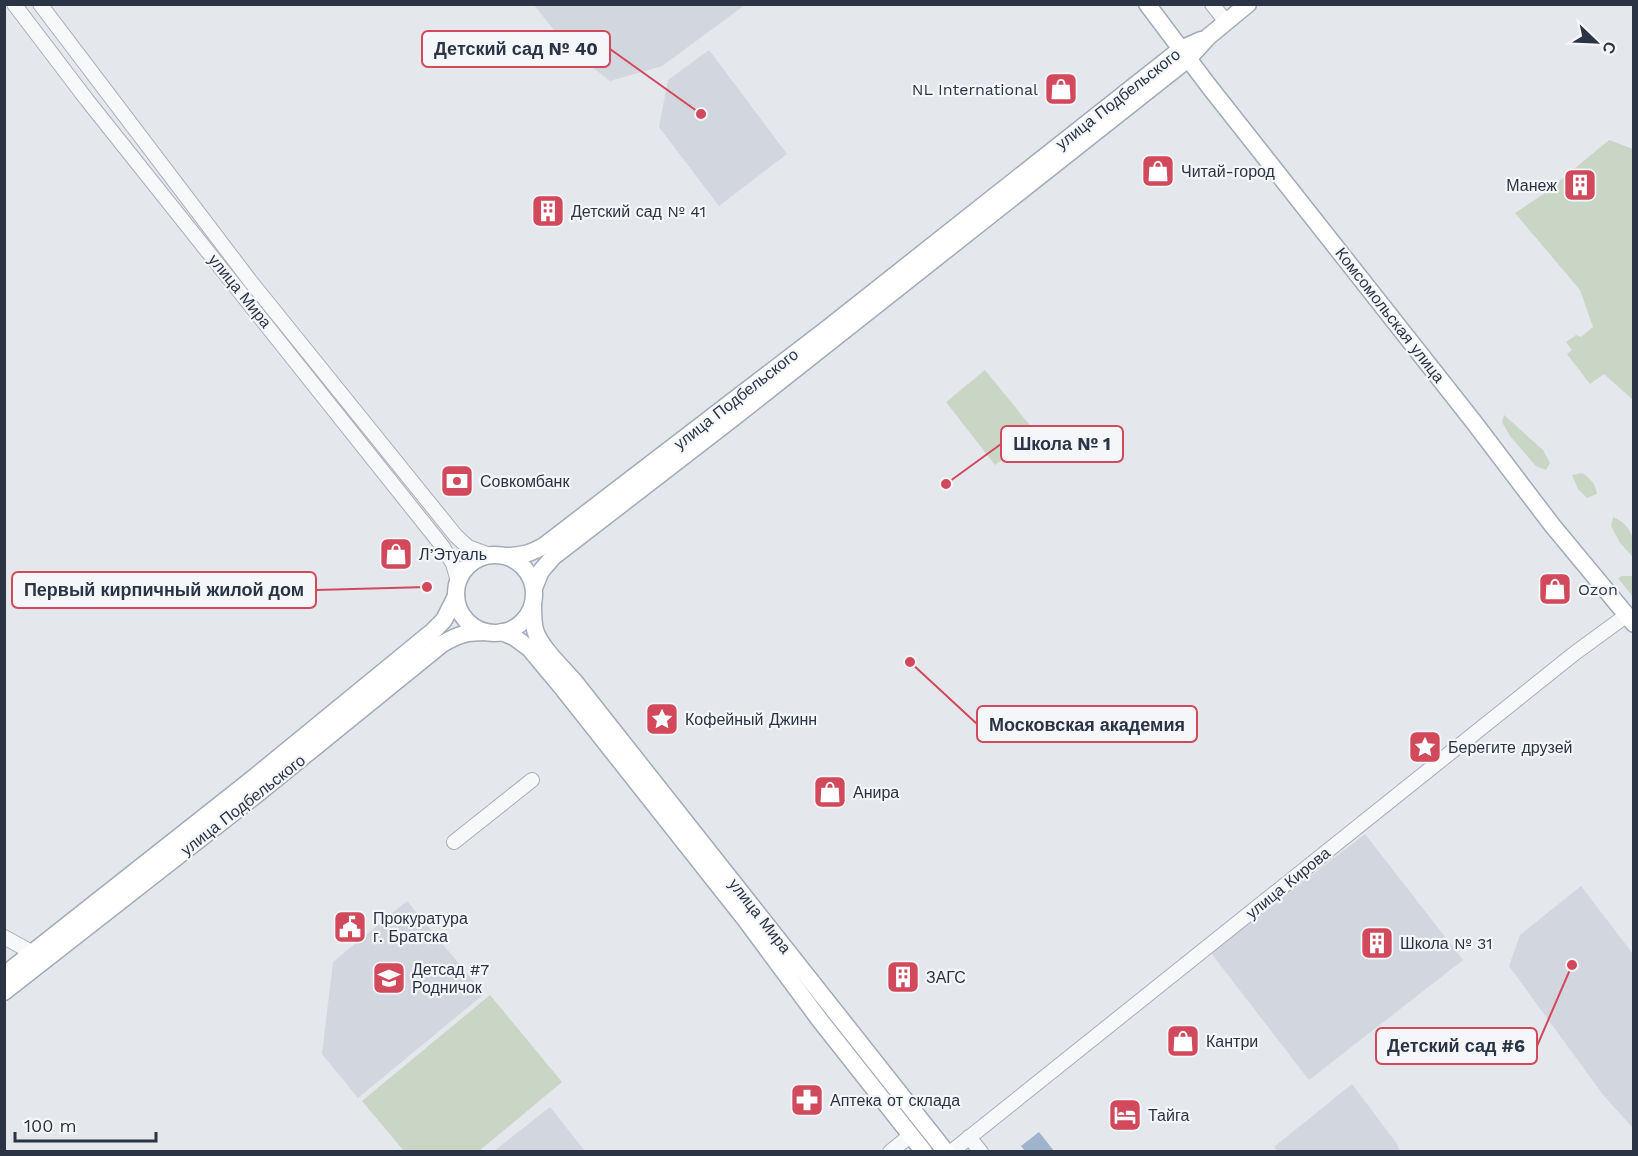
<svg xmlns="http://www.w3.org/2000/svg" width="1638" height="1156" font-family="'Work Sans',sans-serif">
<style>
.built{fill:#d2d6de}
.green{fill:#c9d6c5}
.water{fill:#9fb4cc}
.lines{fill:none;stroke-linecap:round;stroke-linejoin:round}
.minor-casing{stroke:#a9aeb7;stroke-width:16}
.major-casing{stroke:#a3abb8;stroke-width:19}
.minor{stroke:#f7f8fa;stroke-width:14}
.major{stroke:#fff;stroke-width:16}
.labels{text-anchor:middle;dominant-baseline:central;stroke-width:4.5;stroke-linejoin:round;paint-order:stroke}
.poi-label{font-size:16px;fill:#2b3445;stroke:#f4f6f9;text-anchor:start}
.street-label{font-size:16px;fill:#2b3445;stroke:#f4f6f9}
.leader{fill:none;stroke:#d1495b;stroke-width:2}
.callout-dot{fill:#d1495b;stroke:#f4f6f9;stroke-width:2}
.callout{fill:#f4f6f9;stroke:#d1495b;stroke-width:2}
.callout-label{font-size:18px;text-anchor:middle;font-weight:bold;fill:#2b3445}
</style>
<rect width="100%" height="100%" fill="#e4e7ec"/>
<g class="built">
<polygon points="534,5 745,5 662,66 610,81 569,49"/>
<polygon points="709,50 787,154 719,206 659,127 668,80"/>
<polygon points="1365,834 1463,960 1309,1080 1211,953"/>
<polygon points="1581,886 1633,954 1633,1128 1604,1096 1509,966 1520,935"/>
<polygon points="407,901 484,994 358,1098 322,1054 333,962"/>
<polygon points="1352,1084 1397,1144 1400,1151 1278,1151 1274,1147"/>
<polygon points="550,1107 585,1151 494,1151"/>
</g>
<g class="green">
<polygon points="1609,140 1633,149 1633,400 1604,374 1590,384 1567,354 1572,350 1566,342 1576,335 1581,337 1593,327 1580,290 1515,213 1545,193"/>
<polygon points="985,370 1037,434 995,465 946,402"/>
<polygon points="1504,415 1543,450 1550,463 1546,470 1536,466 1510,436 1502,422"/>
<path d="M1582,473C1591,479 1595,483 1597,494L1587,498L1578,489L1572,475Z"/>
<path d="M1613,517C1631,525 1636,539 1633,557L1620,543L1611,526Z"/>
<polygon points="1622,576 1633,576 1633,597 1618,578"/>
<polygon points="490,995 562,1082 479,1151 404,1151 362,1101"/>
</g>
<polygon class="water" points="1039,1132 1054,1151 1025,1151 1021,1146"/>
<g class="lines">
<g class="minor-casing">
<g id="minor">
<polyline points="14,4 87,100 443,547 453,564 458,581"/>
<polyline points="40,4 251,282 456,536 468,547 490,555"/>
<polyline points="1212,4 1226,22"/>
<polyline points="454,842 532,780"/>
<polyline points="4,937 33,953"/>
<polyline points="969,1137 981,1152"/>
<polyline points="890,1152 911,1135"/>
<polyline points="951,1152 1575,653 1627,615"/>
</g>
</g>
<g class="major-casing">
<g id="major">
<polyline points="1147,4 1208,85 1473,421 1552,525 1634,624"/>
<circle cx="495" cy="594" r="39"/>
<path d="M507,556C522,556 532,553 545,545L828,328L1162,64L1181,49L1201,40"/>
<polyline points="534,588 541,571 553,557 732,419 1188,59 1208,37 1248,4"/>
<path d="M533,605C533,614 533,622 535,630C540,647 562,667 574,681L946,1152"/>
<polyline points="502,632 514,637 529,648 564,690 745,919 819,1019 924,1152"/>
<polyline points="4,975 251,780 433,631 444,620 456,596"/>
<path d="M4,992L256,795L442,644C459,634 467,632 486,632"/>
</g>
</g>
<use href="#minor" class="minor"/>
<use href="#major" class="major"/>
</g>
<defs>
<g id="shop-square" transform="scale(1.725)"><rect x="-9" y="-9" width="18" height="18" rx="4" fill="#d1495b" stroke="#f4f6f9"/><path d="M-5-2.5h2.3a2.7 3.5 0 0 1 5.4 0H5L5.5 6h-11ZM-1.5-2.5h3a1.5 2.3 0 0 0-3 0Z" fill="#fff"/></g>
<g id="building-square" transform="scale(1.725)"><rect x="-9" y="-9" width="18" height="18" rx="4" fill="#d1495b" stroke="#f4f6f9"/><path d="M-4-6H4V6H1V3H-1V6H-4ZM-2.5-4.3h1.7v1.8h-1.7ZM.8-4.3h1.7v1.8H.8ZM-2.5-1h1.7V.8h-1.7ZM.8-1h1.7V.8H.8Z" fill="#fff"/></g>
<g id="bank-square" transform="scale(1.725)"><rect x="-9" y="-9" width="18" height="18" rx="4" fill="#d1495b" stroke="#f4f6f9"/><path d="M-6-4H6V4H-6ZM0-2.3a2.3 2.3 0 1 0 0 4.6a2.3 2.3 0 1 0 0-4.6Z" fill="#fff"/></g>
<g id="sight-square" transform="scale(1.725)"><rect x="-9" y="-9" width="18" height="18" rx="4" fill="#d1495b" stroke="#f4f6f9"/><path d="M0-6L1.8-2.2L6-1.7L2.9 1.2L3.7 5.4L0 3.3L-3.7 5.4L-2.9 1.2L-6-1.7L-1.8-2.2Z" fill="#fff"/></g>
<g id="civic-square" transform="scale(1.725)"><rect x="-9" y="-9" width="18" height="18" rx="4" fill="#d1495b" stroke="#f4f6f9"/><path d="M-.6-6.5H3V-4.5H.6V-3L4-1V1h2V6H-6V1h2V-1L-.6-3ZM-1.2 2.5V6h2.4V2.5Z" fill="#fff"/></g>
<g id="school-square" transform="scale(1.725)"><rect x="-9" y="-9" width="18" height="18" rx="4" fill="#d1495b" stroke="#f4f6f9"/><path d="M0-5L7-2L0 1L-7-2ZM-4 1L0 2.5L4 1V4Q0 6-4 4Z" fill="#fff"/></g>
<g id="pharmacy-square" transform="scale(1.725)"><rect x="-9" y="-9" width="18" height="18" rx="4" fill="#d1495b" stroke="#f4f6f9"/><path d="M-2-6h4v4h4v4h-4v4h-4v-4h-4v-4h4Z" fill="#fff"/></g>
<g id="hotel-square" transform="scale(1.725)"><rect x="-9" y="-9" width="18" height="18" rx="4" fill="#d1495b" stroke="#f4f6f9"/><path d="M-6-4.5h1.5V1H6V5H4.5V3h-9V5H-6ZM-4 0a1.8 1.8 0 1 1 3.6 0ZM.5 0V-2.5h3Q6-2.5 6 0Z" fill="#fff"/></g>
</defs>
<g fill-rule="evenodd">
<use href="#shop-square" x="1061" y="89"/>
<use href="#shop-square" x="1158" y="171"/>
<use href="#building-square" x="1580" y="185"/>
<use href="#building-square" x="548" y="211"/>
<use href="#bank-square" x="457" y="481"/>
<use href="#shop-square" x="396" y="554"/>
<use href="#shop-square" x="1555" y="589"/>
<use href="#sight-square" x="662" y="719"/>
<use href="#sight-square" x="1425" y="747"/>
<use href="#shop-square" x="830" y="792"/>
<use href="#civic-square" x="350" y="927"/>
<use href="#building-square" x="1377" y="943"/>
<use href="#building-square" x="903" y="977"/>
<use href="#school-square" x="389" y="978"/>
<use href="#shop-square" x="1183" y="1041"/>
<use href="#pharmacy-square" x="807" y="1100"/>
<use href="#hotel-square" x="1125" y="1115"/>
</g>
<g class="labels">
<g class="poi-label">
<text x="1038" y="89" text-anchor="end">NL International</text>
<text x="1181" y="171">Читай-город</text>
<text x="1557" y="185" text-anchor="end">Манеж</text>
<text x="571" y="211">Детский сад № 41</text>
<text x="480" y="481">Совкомбанк</text>
<text x="419" y="554">Л’Этуаль</text>
<text x="1578" y="589">Ozon</text>
<text x="685" y="719">Кофейный Джинн</text>
<text x="1448" y="747">Берегите друзей</text>
<text x="853" y="792">Анира</text>
<text x="373" y="918">Прокуратура<tspan x="373" dy="18">г. Братска</tspan></text>
<text x="1400" y="943">Школа № 31</text>
<text x="412" y="969">Детсад #7<tspan x="412" dy="18">Родничок</tspan></text>
<text x="926" y="977">ЗАГС</text>
<text x="1206" y="1041">Кантри</text>
<text x="830" y="1100">Аптека от склада</text>
<text x="1148" y="1115">Тайга</text>
</g>
<g class="street-label">
<text transform="translate(1118 99) rotate(-38)">улица Подбельского</text>
<text transform="translate(240 291) rotate(51)">улица Мира</text>
<text transform="translate(1390 315) rotate(52)">Комсомольская улица</text>
<text transform="translate(736 399) rotate(-38)">улица Подбельского</text>
<text transform="translate(243 805) rotate(-38)">улица Подбельского</text>
<text transform="translate(1288 883) rotate(-39)">улица Кирова</text>
<text transform="translate(760 916) rotate(52)">улица Мира</text>
</g>
</g>
<path class="leader" d="M701 114L610 49M946 484L1001 444M427 587L316 590M910 662L977 724M1572 965L1537 1046"/>
<g class="callout-dot">
<circle cx="701" cy="114" r="6"/>
<circle cx="946" cy="484" r="6"/>
<circle cx="427" cy="587" r="6"/>
<circle cx="910" cy="662" r="6"/>
<circle cx="1572" cy="965" r="6"/>
</g>
<g class="callout">
<rect x="422" y="31" width="188" height="36" rx="6"/>
<rect x="1001" y="426" width="122" height="36" rx="6"/>
<rect x="12" y="572" width="304" height="36" rx="6"/>
<rect x="977" y="706" width="220" height="36" rx="6"/>
<rect x="1376" y="1028" width="161" height="36" rx="6"/>
</g>
<g class="callout-label">
<text x="516" y="55">Детский сад № 40</text>
<text x="1062" y="450">Школа № 1</text>
<text x="164" y="596">Первый кирпичный жилой дом</text>
<text x="1087" y="731">Московская академия</text>
<text x="1456" y="1052">Детский сад #6</text>
</g>
<rect width="1638" height="1156" fill="none" stroke="#2b3445" stroke-width="12"/>
<g transform="translate(1596 42) rotate(113)" stroke="#f4f6f9" stroke-width="4.5" paint-order="stroke">
<path d="M0-4.5L10 22L0 15L-10 22Z" fill="#2b3445"/>
<text y="-9" font-size="16" font-weight="bold" text-anchor="middle" fill="#2b3445">С</text>
</g>
<path d="M15 1132v9h141v-9" fill="none" stroke="#2b3445" stroke-width="3"/>
<text x="24" y="1132" font-size="18" fill="#2b3445" stroke="#f4f6f9" stroke-width="4.5" paint-order="stroke">100 m</text>
</svg>
